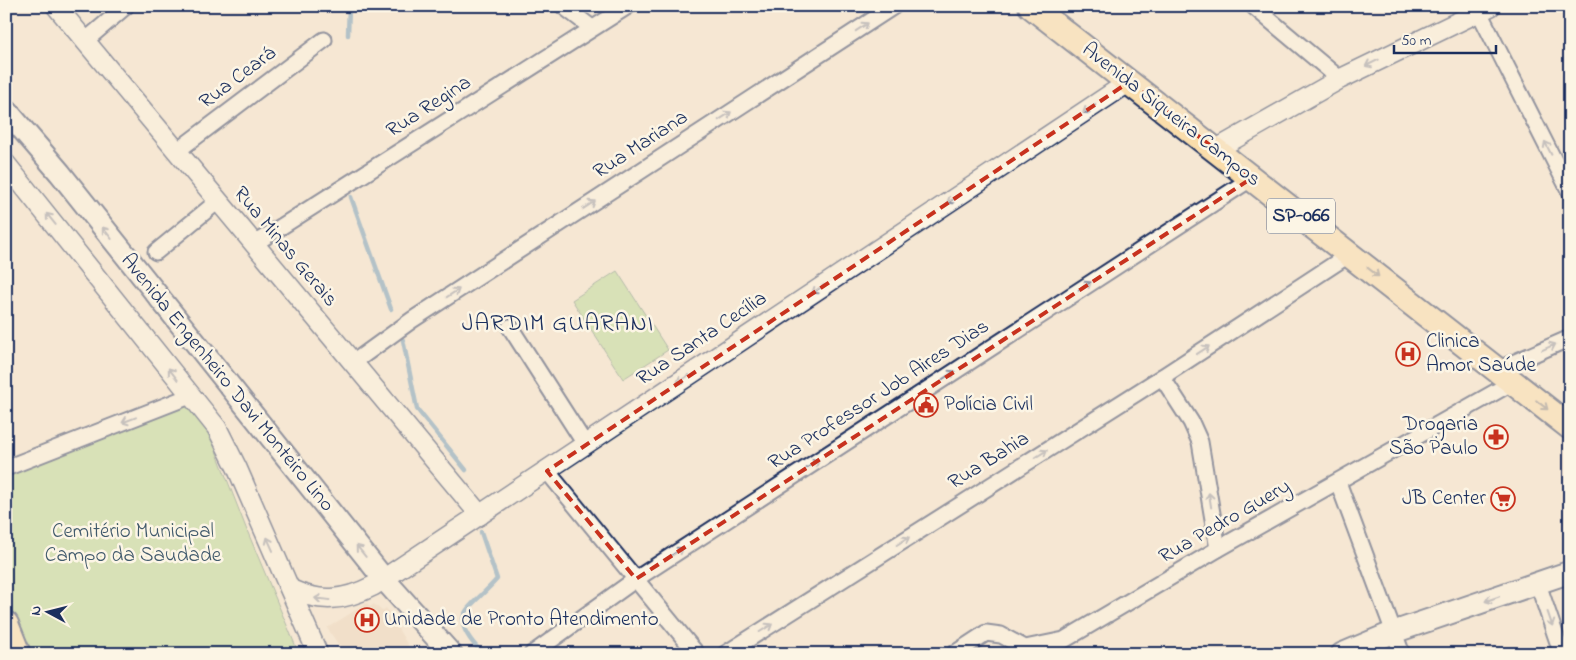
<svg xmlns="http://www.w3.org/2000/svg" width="1576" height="660" font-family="'Indie Flower',sans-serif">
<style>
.built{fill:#ecd6bd}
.green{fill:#b4d994;stroke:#688479}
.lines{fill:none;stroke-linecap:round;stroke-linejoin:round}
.stream{stroke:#6394b9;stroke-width:4.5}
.minor-casing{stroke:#1b2f5e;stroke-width:19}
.tertiary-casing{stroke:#1b2f5e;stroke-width:22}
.secondary-casing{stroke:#1b2f5e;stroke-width:25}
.primary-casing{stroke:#1b2f5e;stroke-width:28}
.minor{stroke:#fcf5e5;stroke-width:15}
.tertiary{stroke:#fcf5e5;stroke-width:19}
.secondary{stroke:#fcf5e5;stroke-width:21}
.primary{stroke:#faddab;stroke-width:24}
.oneway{stroke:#8c92a2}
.oneway2{stroke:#8a8684}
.marked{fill:none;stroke:#c8321e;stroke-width:4;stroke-dasharray:10 6;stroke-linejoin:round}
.labels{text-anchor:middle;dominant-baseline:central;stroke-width:5;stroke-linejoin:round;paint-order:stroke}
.shield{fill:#fcf5e5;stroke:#5e6a86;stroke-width:1}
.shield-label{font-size:20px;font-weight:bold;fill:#1b2f5e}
.street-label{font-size:21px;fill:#1b2f5e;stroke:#fcf5e5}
.poi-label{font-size:21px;fill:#1b2f5e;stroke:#fcf5e5;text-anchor:start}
.park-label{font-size:21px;fill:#415a6c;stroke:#fcf5e5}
.quarter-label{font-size:24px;letter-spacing:1px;fill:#1b2f5e;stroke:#fcf5e5}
</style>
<rect width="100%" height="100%" fill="#f5e7d3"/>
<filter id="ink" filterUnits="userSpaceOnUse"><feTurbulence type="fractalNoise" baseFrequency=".02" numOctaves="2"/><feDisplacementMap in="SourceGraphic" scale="10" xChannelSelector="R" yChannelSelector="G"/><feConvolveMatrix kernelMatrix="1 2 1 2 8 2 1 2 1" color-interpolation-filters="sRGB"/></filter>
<g filter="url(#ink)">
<polygon class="built" points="367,603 370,607 374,604 382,611 386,608 413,654 345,654 327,628"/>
<g class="green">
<polygon points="617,271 668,350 623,379 572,300"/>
<polygon points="191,404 209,433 246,528 299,654 27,654 6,602 6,474"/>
</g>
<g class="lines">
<g class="stream">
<polyline points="348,35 349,6"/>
<polyline points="351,197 391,309"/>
<polyline points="403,340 417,409 466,470"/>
<path d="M481,532L497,579C469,611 444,614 483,654"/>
</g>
<g class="minor-casing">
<g id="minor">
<polyline points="563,6 592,28"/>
<polyline points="1253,6 1340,79"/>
<polyline points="1476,6 1570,192"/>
<polyline points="85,41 126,6"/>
<polyline points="177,151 324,40"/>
<polyline points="254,244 628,6"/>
<polyline points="156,252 218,201"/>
<polyline points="510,327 585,444"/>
<polyline points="354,362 412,320 894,6"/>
<polyline points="1497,370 1570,338"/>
<polyline points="1162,377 1191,422 1200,442 1218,549"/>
<polyline points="6,468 190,396"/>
<polyline points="547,471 697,654"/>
<polyline points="1338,482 1402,654"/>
<polyline points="1538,584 1562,654"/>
<polyline points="532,654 636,579 1252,178"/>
<polyline points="725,654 1162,377 1350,254"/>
<polyline points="954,654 986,633 1001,635 1025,648 1064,640 1218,549 1513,382"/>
</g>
</g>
<g class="tertiary-casing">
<g id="tertiary">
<polyline points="56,6 480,515"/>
<polyline points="1215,150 1340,79 1491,6"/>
<polyline points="6,164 217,428 237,468 318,654"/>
<path d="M290,589C320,603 344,601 373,586L1129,82"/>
</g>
</g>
<g class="secondary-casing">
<g id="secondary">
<polyline points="6,110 60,173 383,578 451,654"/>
<polyline points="1342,654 1394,632 1570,572"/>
</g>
</g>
<g class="primary-casing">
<g id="primary">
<polyline points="1031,6 1570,427"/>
<polyline points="6,624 18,654"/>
</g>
</g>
<use href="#minor" class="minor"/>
<use href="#tertiary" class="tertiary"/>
<use href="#secondary" class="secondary"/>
<use href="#primary" class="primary"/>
</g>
<defs><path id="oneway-shaft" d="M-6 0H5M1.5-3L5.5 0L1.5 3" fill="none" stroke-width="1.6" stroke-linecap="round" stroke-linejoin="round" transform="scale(1.25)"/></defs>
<g class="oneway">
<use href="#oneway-shaft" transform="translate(862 27) rotate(-33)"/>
<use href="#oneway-shaft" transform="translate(1372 63) rotate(154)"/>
<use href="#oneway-shaft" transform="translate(1089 109) rotate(146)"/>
<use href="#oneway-shaft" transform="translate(725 116) rotate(-33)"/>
<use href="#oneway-shaft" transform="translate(1548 148) rotate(-117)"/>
<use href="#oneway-shaft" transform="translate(953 199) rotate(146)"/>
<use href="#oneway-shaft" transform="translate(589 205) rotate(-33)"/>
<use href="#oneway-shaft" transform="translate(51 219) rotate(-129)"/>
<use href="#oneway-shaft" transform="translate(107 233) rotate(-128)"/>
<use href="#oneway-shaft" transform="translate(1085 286) rotate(-33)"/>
<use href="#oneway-shaft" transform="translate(818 289) rotate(146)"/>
<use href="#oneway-shaft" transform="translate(453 293) rotate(-33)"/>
<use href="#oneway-shaft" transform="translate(1549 347) rotate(-24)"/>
<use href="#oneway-shaft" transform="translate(1203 350) rotate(-33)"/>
<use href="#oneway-shaft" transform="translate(173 374) rotate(-128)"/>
<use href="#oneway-shaft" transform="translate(949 375) rotate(-33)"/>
<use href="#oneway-shaft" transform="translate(683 379) rotate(146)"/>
<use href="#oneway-shaft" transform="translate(129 420) rotate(159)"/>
<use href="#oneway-shaft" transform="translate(1041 454) rotate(-32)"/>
<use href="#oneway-shaft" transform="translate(813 464) rotate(-33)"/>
<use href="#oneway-shaft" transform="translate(1210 500) rotate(-99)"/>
<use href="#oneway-shaft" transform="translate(903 541) rotate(-32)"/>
<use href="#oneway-shaft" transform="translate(270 544) rotate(-114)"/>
<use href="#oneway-shaft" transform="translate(361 551) rotate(-129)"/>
<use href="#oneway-shaft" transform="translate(677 552) rotate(-33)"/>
<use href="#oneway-shaft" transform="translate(322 599) rotate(-173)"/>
<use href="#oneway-shaft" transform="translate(1492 599) rotate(161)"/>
<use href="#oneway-shaft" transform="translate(1550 619) rotate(71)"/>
<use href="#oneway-shaft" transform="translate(766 628) rotate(-32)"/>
</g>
<g class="oneway2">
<use href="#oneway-shaft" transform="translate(1373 272) rotate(38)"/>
<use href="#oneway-shaft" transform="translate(1542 405) rotate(38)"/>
</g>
</g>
<path d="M0 0H1576V660H0ZM1129,82L1252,178L636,579L547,471Z" fill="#f5e7d3" fill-opacity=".55" fill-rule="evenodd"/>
<path class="marked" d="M1129,82L1252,178L636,579L547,471Z"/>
<defs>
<g id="hospital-ring" transform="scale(1.25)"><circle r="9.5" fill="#fcf5e5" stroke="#c8321e" stroke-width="1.5"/><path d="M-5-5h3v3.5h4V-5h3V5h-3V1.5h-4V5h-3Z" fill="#c8321e"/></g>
<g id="civic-ring" transform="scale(1.25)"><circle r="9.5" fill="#fcf5e5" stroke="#c8321e" stroke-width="1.5"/><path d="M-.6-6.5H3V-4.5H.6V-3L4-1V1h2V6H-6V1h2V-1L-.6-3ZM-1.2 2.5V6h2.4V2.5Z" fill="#c8321e"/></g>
<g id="pharmacy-ring" transform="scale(1.25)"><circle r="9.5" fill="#fcf5e5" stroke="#c8321e" stroke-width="1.5"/><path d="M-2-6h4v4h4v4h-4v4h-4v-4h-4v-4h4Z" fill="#c8321e"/></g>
<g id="supermarket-ring" transform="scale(1.25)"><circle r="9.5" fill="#fcf5e5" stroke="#c8321e" stroke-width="1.5"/><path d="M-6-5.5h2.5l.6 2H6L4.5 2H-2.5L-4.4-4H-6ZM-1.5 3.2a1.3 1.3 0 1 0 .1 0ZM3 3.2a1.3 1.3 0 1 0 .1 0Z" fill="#c8321e"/></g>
</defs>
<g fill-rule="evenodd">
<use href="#hospital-ring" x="1408" y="354"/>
<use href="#civic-ring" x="926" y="405"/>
<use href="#pharmacy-ring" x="1496" y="437"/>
<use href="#supermarket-ring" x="1503" y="499"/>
<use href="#hospital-ring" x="367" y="620"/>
</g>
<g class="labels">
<rect class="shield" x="1267" y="198.5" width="68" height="35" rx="4"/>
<g class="shield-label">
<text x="1301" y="216">SP-066</text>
</g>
<g class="street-label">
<text transform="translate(238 78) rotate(-37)">Rua Ceará</text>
<text transform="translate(429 107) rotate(-33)">Rua Regina</text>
<text transform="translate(1171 115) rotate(38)">Avenida Siqueira Campos</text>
<text transform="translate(641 145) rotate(-33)">Rua Mariana</text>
<text transform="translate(285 247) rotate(50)">Rua Minas Gerais</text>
<text transform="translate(702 339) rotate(-34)">Rua Santa Cecília</text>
<text transform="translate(227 383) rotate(51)">Avenida Engenheiro Davi Monteiro Lino</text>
<text transform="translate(879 395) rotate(-33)">Rua Professor Job Aires Dias</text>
<text transform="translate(989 461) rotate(-32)">Rua Bahia</text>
<text transform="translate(1225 522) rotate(-30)">Rua Pedro Guery</text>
</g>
<g class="poi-label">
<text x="1426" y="342">Clinica<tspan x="1426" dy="24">Amor Saúde</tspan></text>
<text x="944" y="405">Polícia Civil</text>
<text x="1478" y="425" text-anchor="end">Drogaria<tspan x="1478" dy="24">São Paulo</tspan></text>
<text x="1486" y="499" text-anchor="end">JB Center</text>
<text x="384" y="620">Unidade de Pronto Atendimento</text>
</g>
<g class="park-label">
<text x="133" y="532">Cemitério Municipal<tspan x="133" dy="24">Campo da Saudade</tspan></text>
</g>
<g class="quarter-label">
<text x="558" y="324">JARDIM GUARANI</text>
</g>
</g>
<rect width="1576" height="660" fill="none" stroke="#fcf5e5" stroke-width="25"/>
<rect x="12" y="12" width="1551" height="635" fill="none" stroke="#1b2f5e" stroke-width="2" filter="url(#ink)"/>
<g transform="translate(48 612) rotate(277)" stroke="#fcf5e5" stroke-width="4" paint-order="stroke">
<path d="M0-4L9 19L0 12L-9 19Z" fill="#1b2f5e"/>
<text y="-8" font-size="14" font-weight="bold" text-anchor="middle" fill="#1b2f5e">N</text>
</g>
<path d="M1394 45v8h102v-8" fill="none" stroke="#1b2f5e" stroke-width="2.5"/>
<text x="1401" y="45" font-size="15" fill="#1b2f5e" stroke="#fcf5e5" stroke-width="4" paint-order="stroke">50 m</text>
</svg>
